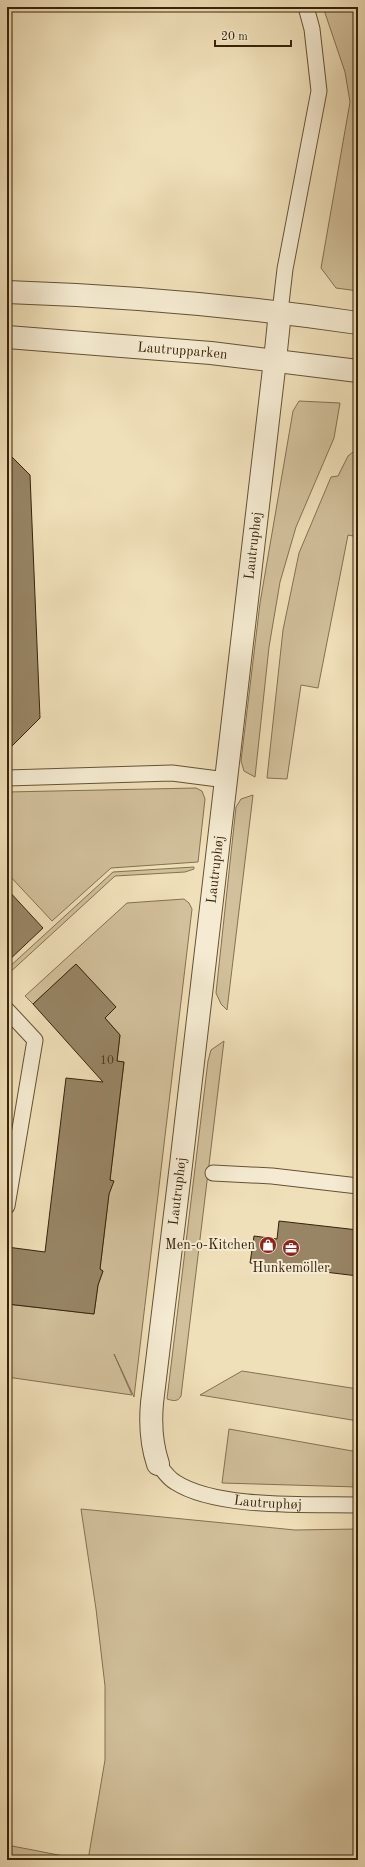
<svg xmlns="http://www.w3.org/2000/svg" width="365" height="1867" font-family="'Old Standard TT',serif">
<style>
.green{fill:#d1c09b;stroke:#847152}
.building{fill:#978565;stroke:#372209}
.lines{fill:none;stroke-linecap:round;stroke-linejoin:round}
.service-casing{stroke:#655235;stroke-width:17}
.minor-casing{stroke:#655235;stroke-width:24}
.tertiary-casing{stroke:#655235;stroke-width:24}
.service{stroke:#f5ebd2;stroke-width:15}
.minor{stroke:#f5ebd2;stroke-width:22}
.tertiary{stroke:#f5ebd2;stroke-width:22}
.labels{text-anchor:middle;dominant-baseline:central;stroke-width:4;stroke-linejoin:round;paint-order:stroke}
.number-label{font-size:12px;fill:#4f3b20}
.street-label{font-size:14px;fill:#372209;stroke:#f5ebd2}
.poi-label{font-size:14px;fill:#372209;stroke:#f5ebd2;text-anchor:end}
</style>
<rect width="100%" height="100%" fill="#f0e0b9"/>
<filter id="stains"><feTurbulence type="fractalNoise" baseFrequency=".005" numOctaves="4"/><feColorMatrix values="0 0 0 0 .2 0 0 0 0 .09 0 0 0 0 .02 0 0 0 .5 -.17"/></filter>
<radialGradient id="worn" r=".72"><stop offset=".6" stop-color="#630" stop-opacity="0"/><stop offset="1" stop-color="#630" stop-opacity=".3"/></radialGradient>
<g class="green">
<polygon points="323,7 358,7 358,291 336,288 321,268 350,102 345,72"/>
<polygon points="299,401 340,403 334,438 296,527 280,582 269,647 255,777 244,771 241,761 260,603 293,411"/>
<polygon points="358,448 358,537 348,535 318,688 301,685 287,779 267,778 283,630 299,553 331,477 338,476 348,456"/>
<polygon points="196,788 202,791 205,799 198,862 111,868 52,921 7,873 7,792"/>
<polygon points="253,795 227,1010 221,1004 216,993 236,807 241,799"/>
<polygon points="194,867 194,869 185,872 115,876 7,975 7,969 113,872"/>
<polygon points="184,899 189,903 192,909 134,1397 114,1354 132,1395 7,1377 7,1304 94,1314 98,1285 103,1271 100,1269 109,1194 113,1181 110,1180 124,1062 117,1061 120,1035 105,1018 115,1007 76,964 33,1004 25,996 127,903"/>
<path d="M224,1041L181,1396C178,1402 173,1401 167,1399L208,1061L211,1050Z"/>
<polygon points="242,1371 358,1389 358,1421 200,1395"/>
<polygon points="229,1429 358,1452 358,1487 222,1483"/>
<polygon points="81,1509 295,1530 358,1529 358,1860 88,1860 105,1760 105,1686 96,1609"/>
<polygon points="7,1845 84,1860 7,1860"/>
</g>
<g class="building">
<polygon points="7,452 30,475 40,718 7,751"/>
<polygon points="7,889 43,928 7,962"/>
<polygon points="76,964 116,1007 105,1018 120,1035 117,1061 124,1062 110,1180 114,1181 109,1194 100,1269 103,1271 98,1285 94,1314 7,1304 7,1247 45,1252 66,1078 103,1082 33,1004"/>
<polygon points="279,1221 358,1230 358,1276 250,1263 254,1236 277,1239"/>
</g>
<g class="lines">
<g class="service-casing">
<g id="service">
<polyline points="280,312 285,269 319,91 312,29 306,7"/>
<polyline points="7,778 172,773 226,780"/>
<polyline points="7,1010 35,1040 7,1206"/>
<polyline points="213,1173 272,1176 358,1186"/>
<path id="s1" d="M158,1464C163,1470 168,1478 175,1482C216,1509 308,1504 358,1505"/>
</g>
</g>
<g class="minor-casing">
<g id="minor">
<path id="s2" d="M158,1464C151,1443 150,1425 152,1403L181,1165L275,360"/>
</g>
</g>
<g class="tertiary-casing">
<g id="tertiary">
<path d="M7,292C124,296 242,306 358,323"/>
<path id="s3" d="M7,337L211,353L358,371"/>
<polyline points="275,360 280,312"/>
</g>
</g>
<use href="#service" class="service"/>
<use href="#minor" class="minor"/>
<use href="#tertiary" class="tertiary"/>
</g>
<defs>
<g id="shop-disc" transform="scale(0.9)"><circle r="9.5" fill="#8f2418" stroke="#f5ebd2"/><path d="M-5-2.5h2.3a2.7 3.5 0 0 1 5.4 0H5L5.5 6h-11ZM-1.5-2.5h3a1.5 2.3 0 0 0-3 0Z" fill="#fff"/></g>
<g id="office-disc" transform="scale(0.9)"><circle r="9.5" fill="#8f2418" stroke="#f5ebd2"/><path d="M-6-3h4V-5.5h4V-3h4V5H-6ZM-1-4.5V-3h2v-1.5ZM-6 0V1H6V0Z" fill="#fff"/></g>
</defs>
<g fill-rule="evenodd">
<use href="#shop-disc" x="268" y="1245"/>
<use href="#office-disc" x="291" y="1248"/>
</g>
<g class="labels">
<g class="number-label">
<text x="107" y="1061">10</text>
</g>
<g class="street-label">
<text stroke="none"><textPath href="#s3" startOffset="176">Lautrupparken</textPath></text>
<text stroke="none"><textPath href="#s2" startOffset="925">Lautruphøj</textPath></text>
<text stroke="none"><textPath href="#s2" startOffset="599">Lautruphøj</textPath></text>
<text stroke="none"><textPath href="#s2" startOffset="275">Lautruphøj</textPath></text>
<text stroke="none"><textPath href="#s1" startOffset="121">Lautruphøj</textPath></text>
</g>
<g class="poi-label">
<text x="255" y="1245">Men-o-Kitchen</text>
<text x="291" y="1268" text-anchor="middle">Hunkemöller</text>
</g>
</g>
<rect width="365" height="1867" fill="none" stroke="#f0e0b9" stroke-width="24"/>
<rect x="8" y="8" width="349" height="1851" fill="none" stroke="#372209" stroke-width="2"/>
<rect x="12" y="12" width="341" height="1843" fill="none" stroke="#372209"/>
<path d="M215 40v6h76v-6" fill="none" stroke="#372209" stroke-width="2"/>
<text x="221" y="40" font-size="12" fill="#372209" stroke="#f5ebd2" stroke-width="3" paint-order="stroke">20 m</text>
<rect width="100%" height="100%" filter="url(#stains)"/>
<rect width="100%" height="100%" fill="url(#worn)"/>
</svg>
